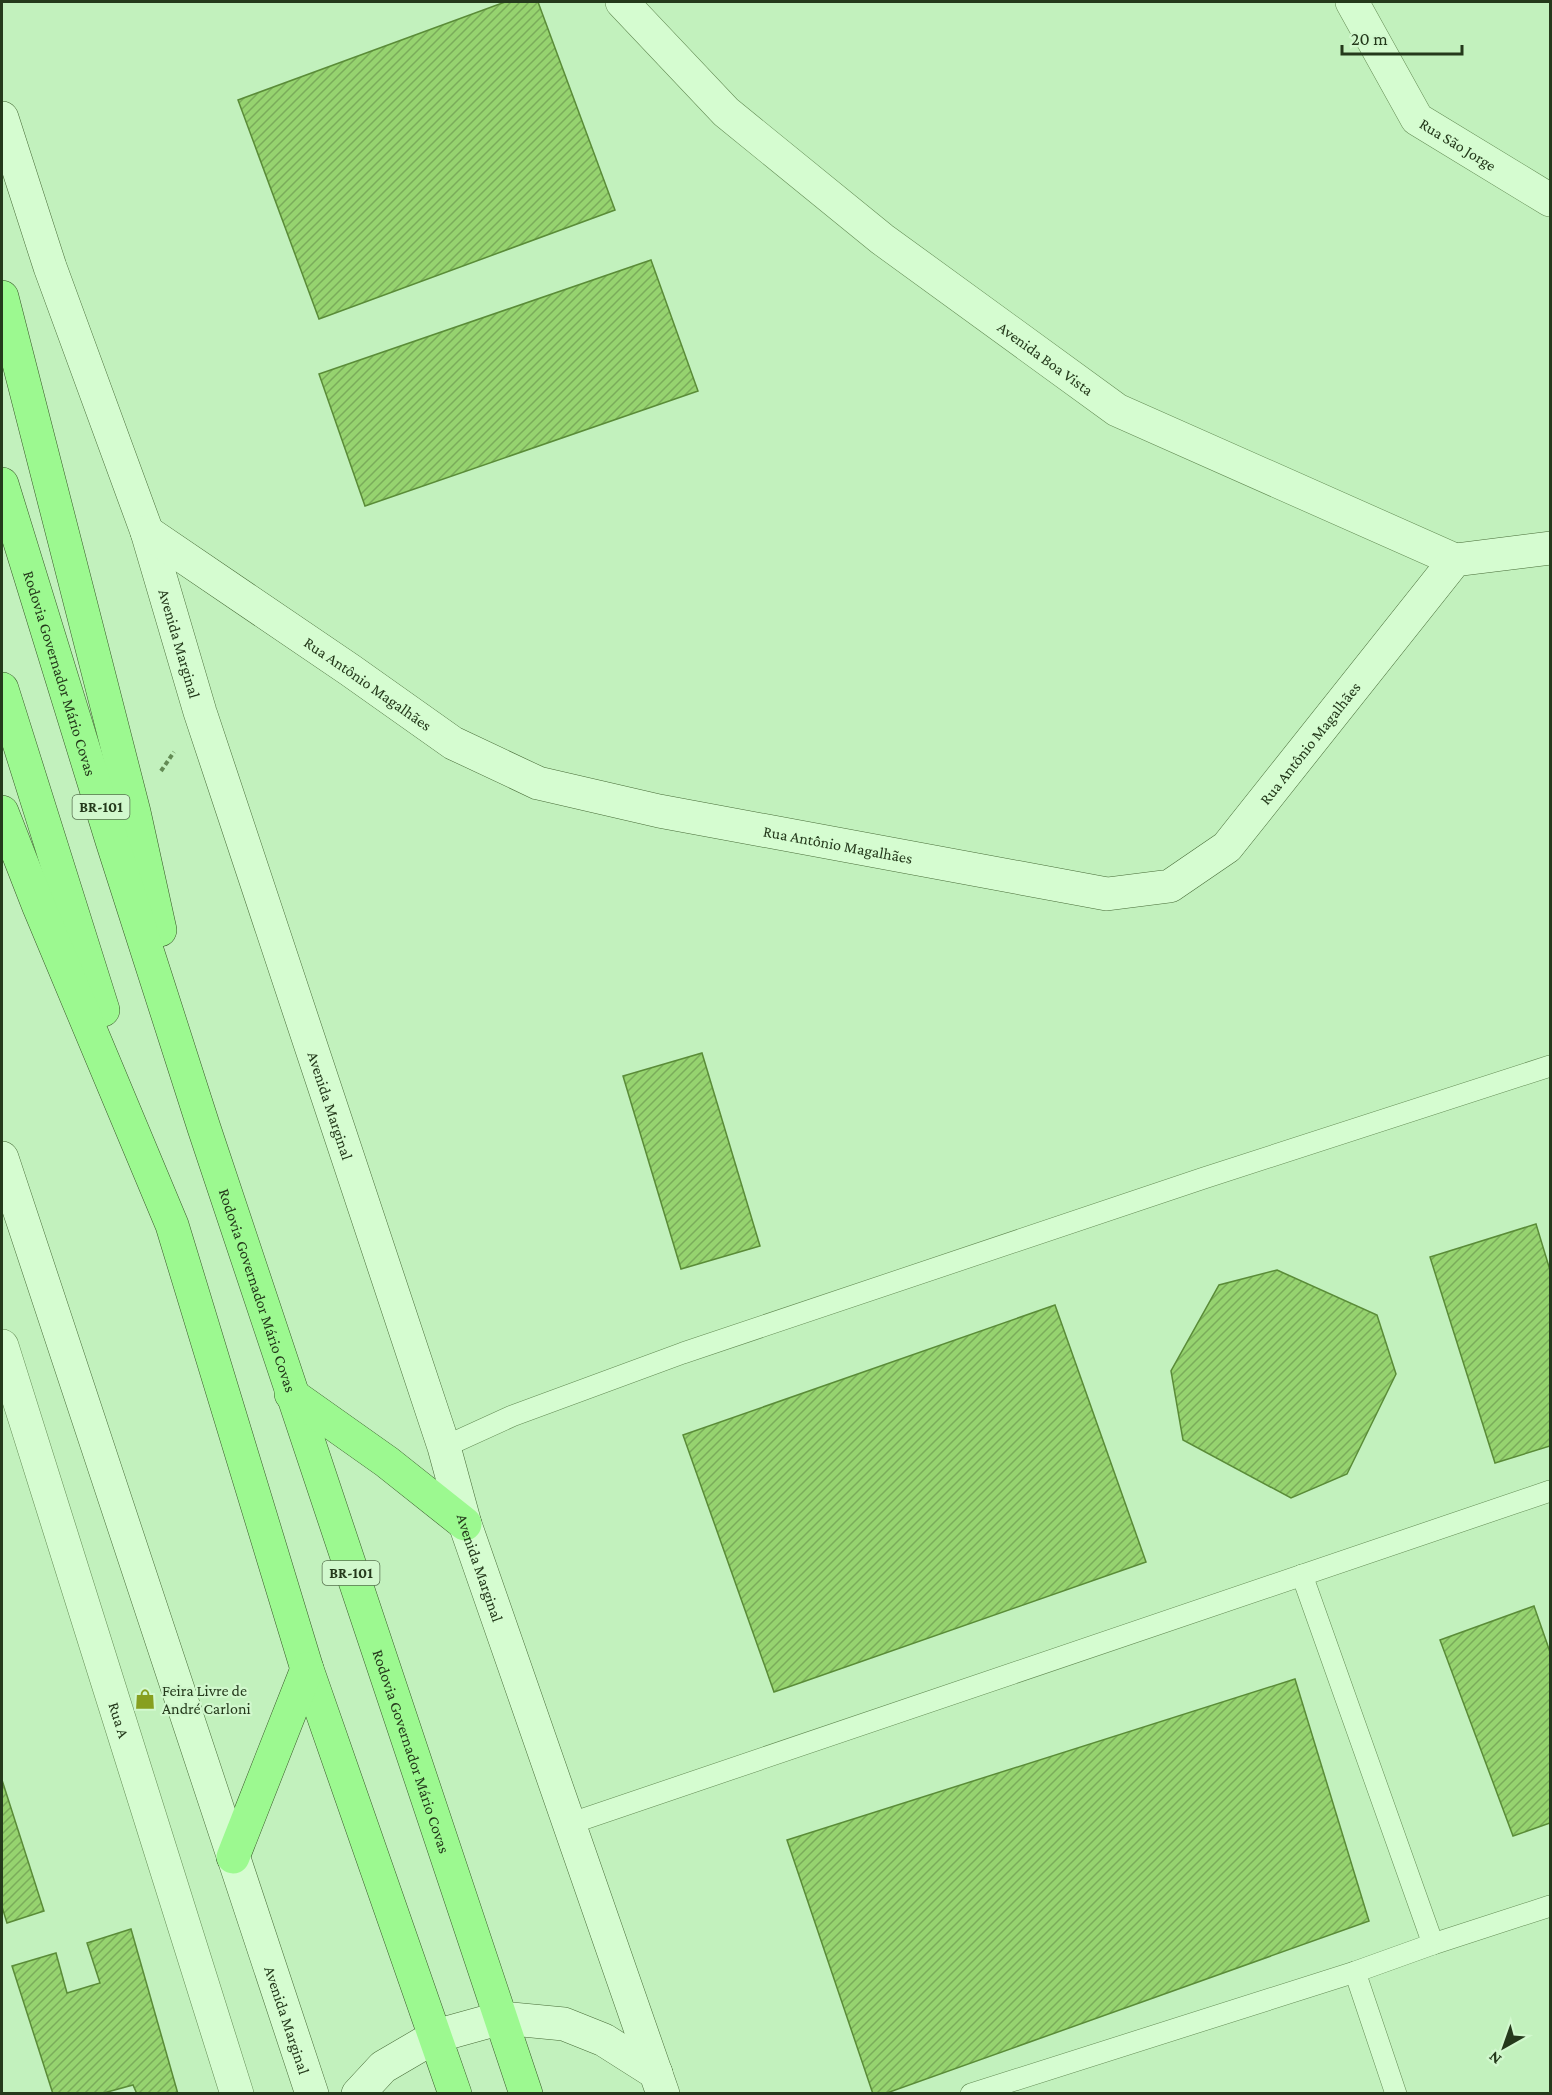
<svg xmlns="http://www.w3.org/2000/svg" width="1552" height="2095" font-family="'Crimson Pro',serif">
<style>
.building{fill:url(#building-hatch);stroke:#5a8c38;stroke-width:1.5}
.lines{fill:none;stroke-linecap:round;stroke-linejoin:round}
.lane-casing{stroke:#638b54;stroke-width:22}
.street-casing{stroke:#638b54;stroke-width:34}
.secondary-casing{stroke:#486c38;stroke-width:34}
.primary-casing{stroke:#395829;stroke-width:34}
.path{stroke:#638b54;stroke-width:4;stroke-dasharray:4.5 3;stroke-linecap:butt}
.lane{stroke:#d5fcd0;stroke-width:21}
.street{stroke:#d5fcd0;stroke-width:33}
.secondary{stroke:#d5fcd0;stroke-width:33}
.primary{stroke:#9cf990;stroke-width:33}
.labels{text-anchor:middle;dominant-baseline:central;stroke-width:4.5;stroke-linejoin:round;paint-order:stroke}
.shield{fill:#d1f8cd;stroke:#587250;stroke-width:1.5}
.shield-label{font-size:15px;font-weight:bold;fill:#24391b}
.street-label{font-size:16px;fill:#24391b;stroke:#d1f8cd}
.poi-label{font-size:16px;fill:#24391b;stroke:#d1f8cd;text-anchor:start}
</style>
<defs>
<pattern id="building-hatch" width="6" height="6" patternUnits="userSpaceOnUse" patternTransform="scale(1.5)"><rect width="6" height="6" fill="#96d36f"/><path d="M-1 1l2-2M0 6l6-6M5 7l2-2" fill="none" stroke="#7aac5a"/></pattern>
</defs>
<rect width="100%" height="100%" fill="#c2f1bd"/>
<g class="building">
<polygon points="505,2 538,2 615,210 319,319 238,100"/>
<polygon points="651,260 698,391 365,506 319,374"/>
<polygon points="702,1053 760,1246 681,1269 623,1076"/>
<polygon points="1536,1224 1550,1270 1550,1446 1495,1463 1430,1257"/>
<polygon points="1277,1270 1377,1315 1396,1374 1347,1474 1291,1498 1183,1440 1171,1371 1219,1285"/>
<polygon points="1055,1305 1146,1562 774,1692 683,1435"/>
<polygon points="1534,1606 1550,1652 1550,1823 1513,1836 1440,1640"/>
<polygon points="1295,1679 1369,1921 884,2094 873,2094 787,1840"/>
<polygon points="2,1780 44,1911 7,1923 2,1907"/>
<polygon points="131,1929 178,2094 137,2094 133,2085 100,2094 53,2094 12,1966 56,1953 67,1993 100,1983 87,1943"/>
</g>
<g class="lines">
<g class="lane-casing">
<g id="lane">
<polyline points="444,1447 512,1416 683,1353 1204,1178 1550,1066"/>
<polyline points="1302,1575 1433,1944"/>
<polyline points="569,1824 1550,1491"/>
<polyline points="1355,1972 1396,2094"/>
<polyline points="971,2094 1355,1972 1433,1944 1550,1906"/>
</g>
</g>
<g class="street-casing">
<g id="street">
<path id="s1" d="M622,2L726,112L882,239L1117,410L1455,560"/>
<path id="s2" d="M1352,2L1417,119L1550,200"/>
<path id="s3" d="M2,1346L237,2094"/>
</g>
</g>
<g class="secondary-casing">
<g id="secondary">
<path id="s4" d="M2,118L50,267L147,532L200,712L444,1447L465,1524L663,2094"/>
<path id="s5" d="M147,532L350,670L453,743L538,783L659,811L1107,894L1170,886L1227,847L1455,560L1550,548"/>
<path id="s6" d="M2,1158L312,2094"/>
<polyline points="358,2094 383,2067 436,2036 501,2018 564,2024 604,2040 656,2073"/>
</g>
</g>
<g class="primary-casing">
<g id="primary">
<polyline points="2,297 134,812 160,930"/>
<path id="s7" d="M2,484L112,841L204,1128L526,2094"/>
<polyline points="2,689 103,1010"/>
<polyline points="2,812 39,907 172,1225 307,1669 455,2094"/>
<polyline points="291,1394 387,1462 465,1524"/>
<polyline points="233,1857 307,1669"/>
</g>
</g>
<polyline class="path" points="161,771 174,752"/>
<use href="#lane" class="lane"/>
<use href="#street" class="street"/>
<use href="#secondary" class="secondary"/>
<use href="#primary" class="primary"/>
</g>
<defs>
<g id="shop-bare" transform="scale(1.62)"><path d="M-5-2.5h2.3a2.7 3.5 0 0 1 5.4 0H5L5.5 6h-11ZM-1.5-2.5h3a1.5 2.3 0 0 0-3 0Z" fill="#879f1f" stroke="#d1f8cd" stroke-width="2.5" paint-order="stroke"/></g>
</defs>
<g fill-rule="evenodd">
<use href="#shop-bare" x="145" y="1699"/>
</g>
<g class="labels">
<g class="shield">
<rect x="72.5" y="795" width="57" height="24" rx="4.5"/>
<rect x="322.5" y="1561" width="57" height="24" rx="4.5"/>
</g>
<g class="shield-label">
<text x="101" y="807">BR-101</text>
<text x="351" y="1573">BR-101</text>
</g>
<g class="street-label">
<text stroke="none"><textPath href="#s2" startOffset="182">Rua São Jorge</textPath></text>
<text stroke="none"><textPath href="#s1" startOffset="555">Avenida Boa Vista</textPath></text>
<text stroke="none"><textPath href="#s4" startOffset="555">Avenida Marginal</textPath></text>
<text stroke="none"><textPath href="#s7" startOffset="198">Rodovia Governador Mário Covas</textPath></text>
<text stroke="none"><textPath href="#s5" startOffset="268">Rua Antônio Magalhães</textPath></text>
<text stroke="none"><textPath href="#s5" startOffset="1311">Rua Antônio Magalhães</textPath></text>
<text stroke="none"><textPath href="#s5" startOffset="772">Rua Antônio Magalhães</textPath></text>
<text stroke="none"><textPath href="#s4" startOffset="1041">Avenida Marginal</textPath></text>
<text stroke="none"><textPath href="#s7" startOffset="846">Rodovia Governador Mário Covas</textPath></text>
<text stroke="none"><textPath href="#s4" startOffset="1527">Avenida Marginal</textPath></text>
<text stroke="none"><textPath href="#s3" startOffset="392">Rua A</textPath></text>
<text stroke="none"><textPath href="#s7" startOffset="1332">Rodovia Governador Mário Covas</textPath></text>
<text stroke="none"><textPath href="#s6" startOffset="908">Avenida Marginal</textPath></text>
</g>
<g class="poi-label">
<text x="162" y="1690">Feira Livre de<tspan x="162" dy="18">André Carloni</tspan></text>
</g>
</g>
<rect width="1552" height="2095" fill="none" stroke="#24391b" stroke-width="6"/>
<g transform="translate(1504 2047) rotate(220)" stroke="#d1f8cd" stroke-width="4.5" paint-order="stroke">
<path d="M0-4.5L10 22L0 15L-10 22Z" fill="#24391b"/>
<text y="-9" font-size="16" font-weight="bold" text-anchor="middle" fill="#24391b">N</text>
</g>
<path d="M1342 45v9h120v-9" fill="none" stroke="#24391b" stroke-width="3"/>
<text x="1351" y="45" font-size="18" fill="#24391b" stroke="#d1f8cd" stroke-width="4.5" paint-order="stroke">20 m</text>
</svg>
